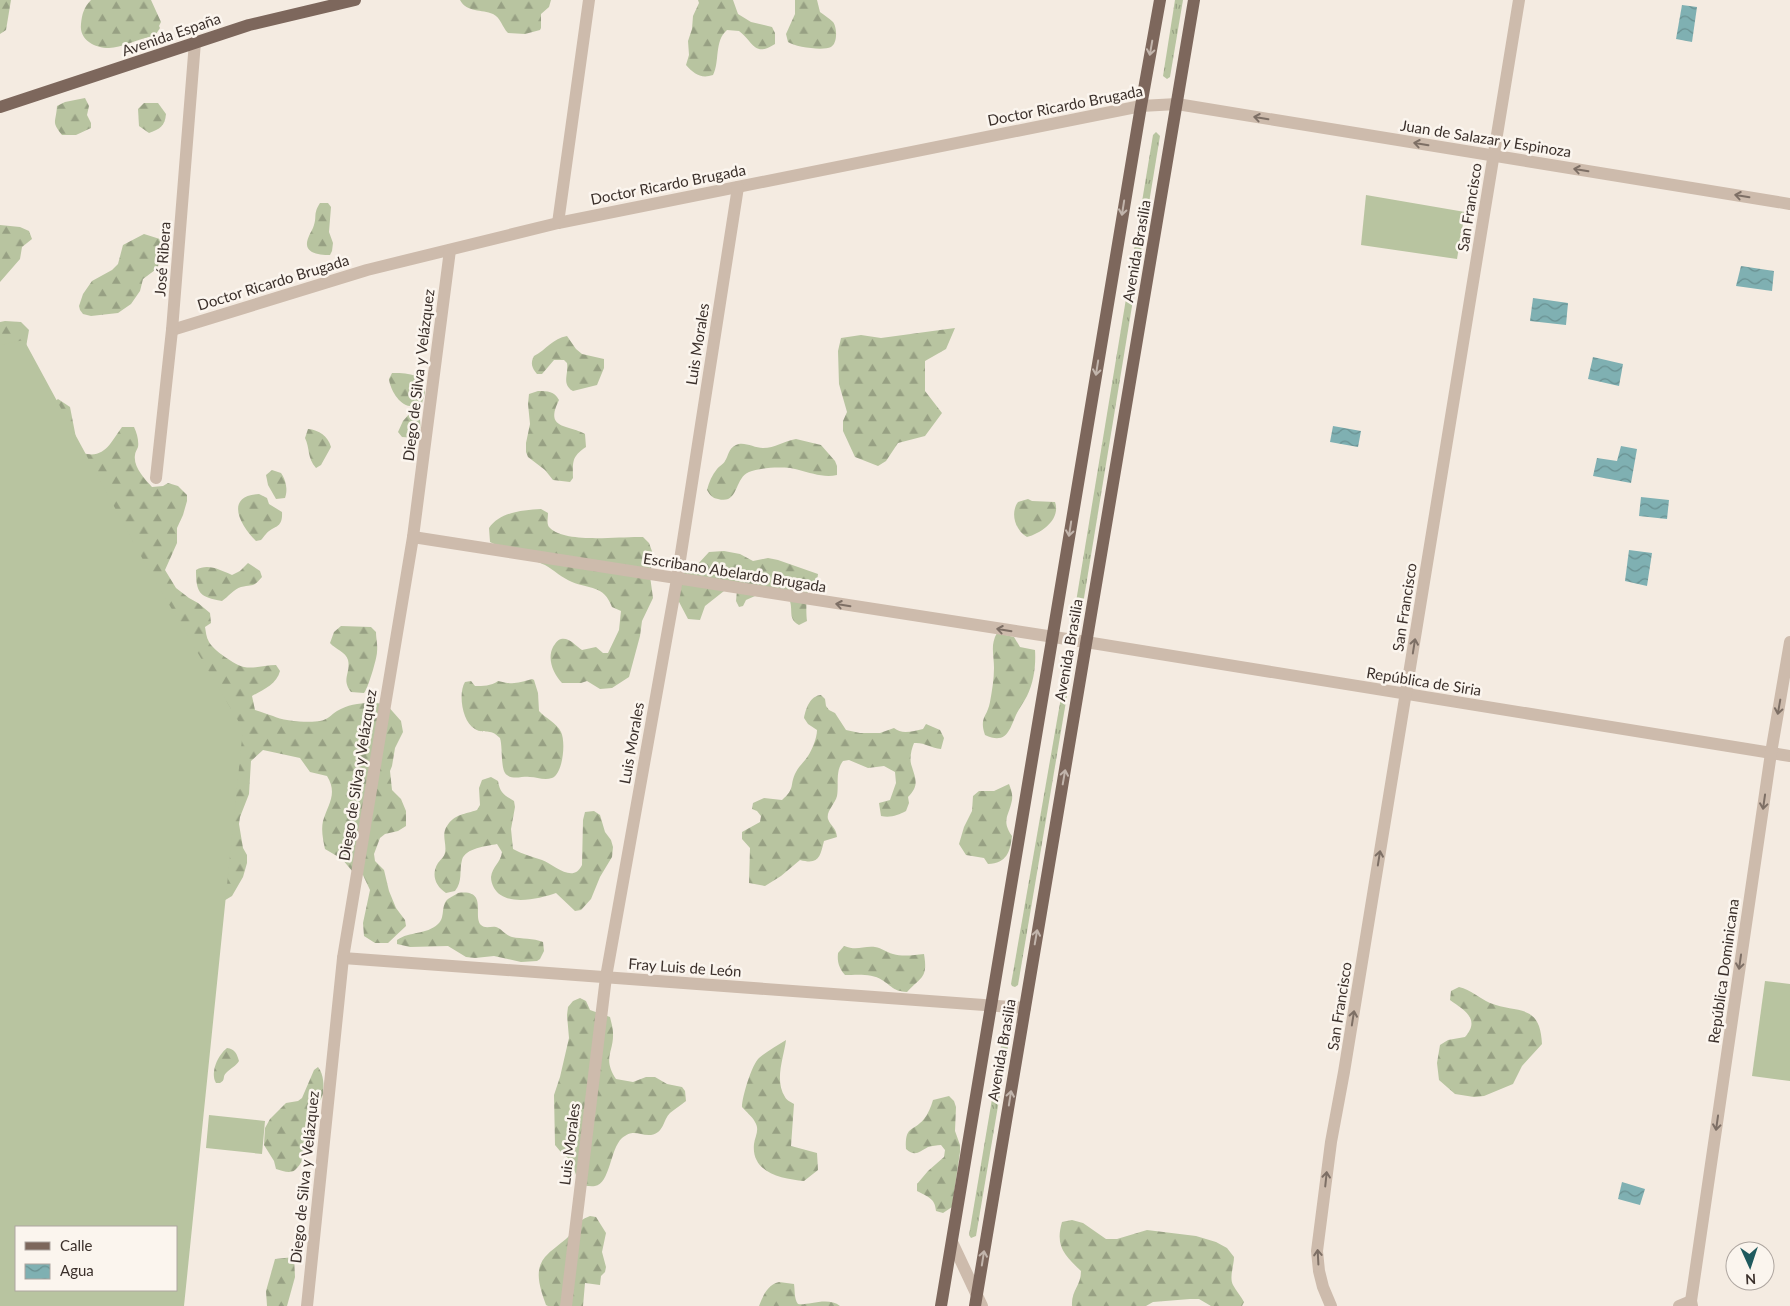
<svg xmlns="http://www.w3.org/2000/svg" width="1790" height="1306" font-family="Lato,sans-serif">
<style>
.grass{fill:url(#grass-tufts)}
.forest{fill:url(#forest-firs)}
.pitch{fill:#b8c4a0;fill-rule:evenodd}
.water{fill:url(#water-waves)}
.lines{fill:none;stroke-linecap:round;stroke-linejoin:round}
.minor{stroke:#cdbbac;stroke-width:12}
.major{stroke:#7d675c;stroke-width:12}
.oneway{stroke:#c2b5ac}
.oneway2{stroke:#7d6f65}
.labels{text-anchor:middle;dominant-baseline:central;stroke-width:5;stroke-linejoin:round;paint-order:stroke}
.street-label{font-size:15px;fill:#3b302b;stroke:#fbf5ee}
</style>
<defs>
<pattern id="grass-tufts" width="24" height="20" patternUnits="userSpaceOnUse" patternTransform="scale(1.25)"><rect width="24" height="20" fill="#b8c4a0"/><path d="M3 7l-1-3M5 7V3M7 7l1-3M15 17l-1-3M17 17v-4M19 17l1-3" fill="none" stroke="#97a083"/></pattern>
<pattern id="forest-firs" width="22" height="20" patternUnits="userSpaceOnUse" patternTransform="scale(1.25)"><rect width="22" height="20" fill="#b8c4a0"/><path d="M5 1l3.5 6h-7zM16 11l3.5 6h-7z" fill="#97a083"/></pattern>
<pattern id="water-waves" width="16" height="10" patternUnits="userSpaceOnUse" patternTransform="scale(1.25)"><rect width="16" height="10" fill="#7fb0b2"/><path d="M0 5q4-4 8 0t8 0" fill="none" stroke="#699091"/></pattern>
</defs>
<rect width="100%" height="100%" fill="#f4ebe1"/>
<g class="grass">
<polygon points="1175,0 1183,0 1170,77 1167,79 1163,76"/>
<polygon points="1156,132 1160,136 1082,610 1079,612 1075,608 1153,135"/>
<polygon points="1067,663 1072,664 1072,666 1018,985 1015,987 1012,986 1011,984"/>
<polygon points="1007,1038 1009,1041 976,1236 971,1238 969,1235 1002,1040"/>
</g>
<g class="forest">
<polygon points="0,0 11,0 6,30 0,34"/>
<path d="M91,0H151L161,22L159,26L160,28L156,34L150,37C138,39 121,48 109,48C95,48 79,40 81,24C82,14 84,7 91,0Z"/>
<path d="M460,0H551L549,7L541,14V28L540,30L525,34L508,33C502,27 501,18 493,14C482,9 467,13 460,0Z"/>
<path d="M698,0H733L738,14L751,22L772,27L775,33V44C754,58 753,41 739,31L727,30C714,41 720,62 713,75C701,79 694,74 686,65L689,55L688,41L692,29L693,16L699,3Z"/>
<path d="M795,0H817L820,12C824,15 829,18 833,22C837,27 838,43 831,47C823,51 795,47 788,42L786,34L795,14Z"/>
<path d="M85,98L89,106L87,115L91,123V128L76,135H62C51,121 56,123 57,106L65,102Z"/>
<path d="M144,103H158L166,114C165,126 160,129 149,133L139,126L138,109Z"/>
<path d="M320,203H328L331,207L329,232L333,243L332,251L330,255C318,255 301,253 309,236C310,233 313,229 314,225C317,216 313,214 320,203Z"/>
<polygon points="0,225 20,227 29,231 32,239 22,247 20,259 0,282"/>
<polygon points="144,234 163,240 164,251 160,263 155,270 143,279 140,291 131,304 118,313 91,316 83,314 80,310 79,306 83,294 92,281 112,270 118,264 123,245"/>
<polygon points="5,321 21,322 29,330 25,353 0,374 0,322"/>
<polygon points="955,328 946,349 925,361 925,391 942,413 925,436 898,443 886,461 878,466 855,457 843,431 843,421 847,412 839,384 838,351 841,338 861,335 881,338"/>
<path d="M567,336L576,349L582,354L604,359V368L597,385L573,391C561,384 569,374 567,363L564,360H554L542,374H537C532,368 530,363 534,356C546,350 553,338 567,336Z"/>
<path d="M392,373C404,373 426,373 425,390C425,398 420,405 420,413C419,419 422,427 419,432C415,439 408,437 402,437L398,432L403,421L411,412L410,406C399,405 390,389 389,379Z"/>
<path d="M538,391C548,391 554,391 559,400C544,430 568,424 585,434L586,447C571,457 573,462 573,478L570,482L553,480L545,470L528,457L526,452V443L530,424L528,404L529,394Z"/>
<path d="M58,399L70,407L77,443L83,453C105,460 112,440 122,427H134C137,433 139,441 138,447C137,450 135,452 135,455C133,467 145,479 152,487L163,486L168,483L178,486L187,495V501L183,515L177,528V543L165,570L176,588L189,598L198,603L210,613L211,623L205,627C206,632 206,637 209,642C213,650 235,665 244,667C254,669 265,665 276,665L280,671C277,684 263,690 252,696L255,710C262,712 266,714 273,716C282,721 309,723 320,721C327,720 331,715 337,711C352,702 369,702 386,704L401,721L403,732L395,748L392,766L390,771L392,790L401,799L406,811V826L398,831L385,834L380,838L374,854L375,861L384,870L389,891L396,908L405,920L406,926L388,943H375L364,936L363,923L370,890L362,873L353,872L342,859L325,849C323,840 321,830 323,821C328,804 338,794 327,776L310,772L300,758L263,750L251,761L249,794L240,817L239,824L243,848L247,855V863L243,877L232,896L217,905L50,405Z"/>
<path d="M308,429C319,430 328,436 331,447L321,465L316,468C307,458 310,448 305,438Z"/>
<path d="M796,439L821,445L835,461L837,466V475C824,478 811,473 799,470C788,466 760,467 749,472C734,478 739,505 718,499C712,498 710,495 707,490C709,482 712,475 717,469C719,466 724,464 725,461C729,455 728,449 736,445C744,441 754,448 763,448C775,448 784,441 796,439Z"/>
<path d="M272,470L281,473C286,480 288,490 285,498L276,499L268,485L266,475Z"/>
<path d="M259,494L267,498L269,504L282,512C283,529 274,525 266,534C264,536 263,538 261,540L256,541C240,525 224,496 259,494Z"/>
<path d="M1028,499L1032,501L1055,502C1061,519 1042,533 1027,537C1015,530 1010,513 1018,502Z"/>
<path d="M541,509L548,513C548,518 546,525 550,528C566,544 621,536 643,537L649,543L653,554L650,576L653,598L642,621L640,636L629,677L612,688L600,689L587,681L581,683H562C553,673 547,659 553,647C555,644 557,640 561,639C569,637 576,646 582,650L596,647L603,653H608L619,630L621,611L612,607C604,585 589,589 572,582C562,578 554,570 545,565C527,557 508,552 490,542L489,528C500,512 523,510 541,509Z"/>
<path d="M724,551L740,554L753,561L768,558L778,560L818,574C818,582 810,585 808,592C806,599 806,614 807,621L799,625C787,619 794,609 789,599L755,596L746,600L743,606L739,607L736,601L737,590L724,591L705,606L700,620L688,619L678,600L680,574L698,564L709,552Z"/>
<path d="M248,563L260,571L262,577C253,588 252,584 241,587C234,589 228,597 222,601C200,597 196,594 196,570C208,563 220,570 232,575L240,571Z"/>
<path d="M341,626L371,627L376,632C376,639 378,645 377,652C377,658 368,689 364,693L351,692C341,679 351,673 348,660C346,652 335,649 330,643L334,632Z"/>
<path d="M997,633L1014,637L1020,647L1035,650C1036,665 1034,682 1027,696C1024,702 1020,707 1017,713C1010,727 1008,746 985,735C979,717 987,718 990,702C992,691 994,679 994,668C994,655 990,645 997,633Z"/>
<path d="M532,679L534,680L538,693L539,711C545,718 557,723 561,732C566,742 563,774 552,778C544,781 537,777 530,777C523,776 513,780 507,775C500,771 503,747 500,738C489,727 485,735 475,729C462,722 458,693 465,682L471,681L475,686C483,686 491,686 498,681C514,685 517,683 532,679Z"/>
<path d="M821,695L825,699L826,706L829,710L835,713L846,730L860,733H880L894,728C902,735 913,731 923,729L926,724L940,730L944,738L941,749C931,748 924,742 914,743C911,750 909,760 912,767C916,780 919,786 908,797L909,803L906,811C898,815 891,818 881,816L879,803L890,800L896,783L895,772L884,766L868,768L849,760L843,761C835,771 839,785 837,796C835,804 826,811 828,819C831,827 836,827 837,837L824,841C820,857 819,865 800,860L781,876L765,886L749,883L750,848L742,839V832L760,822L761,816L757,811L752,809L753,803L764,798L782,800C796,788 789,785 796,772C799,766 804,762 808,756C812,750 817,738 817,730L808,724L804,718C806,708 810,696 821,695Z"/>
<path d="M491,777L498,781C500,793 504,795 514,801L515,807L511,829L513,849C522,854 533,857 542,860C555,865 573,884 582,865L583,820L585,812L594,811L600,815L605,832L611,840L613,847L612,857L600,877L591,899L581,910L575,911L556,893C539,899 505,907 494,888C492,884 491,881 491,877C492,867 501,862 502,852L497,844C487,846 465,848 462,860C459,871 463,881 455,891L446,893C435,886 431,874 438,863C441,859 444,857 445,853C447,843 441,835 447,826C454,814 466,814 477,810L480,805L479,788L482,780Z"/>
<path d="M1009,784C1011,789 1013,795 1012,800C1009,816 1001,820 1012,836C1010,852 1007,863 988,864L984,858L966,855L959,844L964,827L972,811L973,796L979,791H994Z"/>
<path d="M458,893C489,889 472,916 481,925C485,929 491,926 496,927C502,929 505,935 512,937C522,939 533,938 543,942L544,951L540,959L537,961L521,962L494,956L475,958L466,957L448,946L410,947L397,944V940C410,931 426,935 438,924C446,917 440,906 448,899C451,897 455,895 458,893Z"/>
<path d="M844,946C857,951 862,946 875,947C882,948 886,952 893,954C903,957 914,955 924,954C928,978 922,976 907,992C893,991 893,987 882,980C872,973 856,975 845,975C839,968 837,962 838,953Z"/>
<path d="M1459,987C1471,990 1479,998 1490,1003C1517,1014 1540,1002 1542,1044L1522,1066L1513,1084L1484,1096L1474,1097L1455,1094L1439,1080L1437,1063L1440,1045L1448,1040L1465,1037C1481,1019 1464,1010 1450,1000L1451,991Z"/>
<path d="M580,998L586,1001L590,1010L610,1017C611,1022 613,1027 613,1033C614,1052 602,1058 616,1079L633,1082L646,1077H655L667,1084L682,1087L685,1091L686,1101C681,1105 675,1109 670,1113C663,1120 664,1133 651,1135C639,1136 634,1128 622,1138C610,1149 610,1184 595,1186C590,1187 584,1185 579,1185L572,1162L560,1151L555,1145L554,1095L560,1077L569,1038L567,1015L568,1007L573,1001Z"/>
<path d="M786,1040C784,1057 774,1080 785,1097C786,1100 791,1102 794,1104L791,1146L817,1153L818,1170L804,1181C782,1179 751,1173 754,1144C755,1136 760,1130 755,1122C752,1116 746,1112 742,1107C742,1097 752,1064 759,1058C767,1051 777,1046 786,1040Z"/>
<path d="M227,1048C235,1049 237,1054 239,1061C236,1066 231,1068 226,1073C222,1077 226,1080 220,1083H216C210,1072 218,1055 227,1048Z"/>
<path d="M318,1067C324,1075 324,1085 323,1094C321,1102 314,1107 311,1114C305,1130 310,1158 295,1170C290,1174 283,1171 276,1169L274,1161L264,1145L265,1128L270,1119L286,1103L298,1101L302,1098L314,1070Z"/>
<path d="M949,1096L954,1101L956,1107L955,1131L960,1145V1152L952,1207L943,1213L936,1211C935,1198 928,1197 917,1191V1184L928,1171L944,1157L945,1150L941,1145C937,1145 932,1146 928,1147C919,1152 915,1157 906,1149C905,1125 912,1133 924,1119C928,1114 931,1107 933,1100Z"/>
<path d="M590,1216L596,1217L606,1233L602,1252L606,1267L605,1272L601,1276L600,1285L585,1283L583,1306H548L546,1305C541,1290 533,1271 545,1257C551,1250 559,1245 566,1239C577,1229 574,1222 590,1216Z"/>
<path d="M1072,1220L1083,1223L1106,1239H1117L1147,1230L1196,1236L1216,1242L1227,1248L1234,1257C1234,1266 1229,1277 1233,1285C1236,1291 1241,1296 1244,1302L1242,1306H1211L1199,1299H1190L1153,1302L1146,1306H1072C1071,1290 1081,1286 1081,1271C1064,1255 1055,1246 1062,1222Z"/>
<polygon points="294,1257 295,1277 287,1306 267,1306 266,1291 275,1259"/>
<path d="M779,1282L794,1284C795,1290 794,1299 798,1304C807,1306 828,1296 840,1306H759C763,1296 767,1285 779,1282Z"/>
</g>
<g class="pitch">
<polygon points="1366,195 1465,212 1457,259 1361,245"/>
<path d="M24,340L148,569L243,729L184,1306H0V345ZM16,1227H176V1290H16Z"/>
<polygon points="1765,981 1790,984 1790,1081 1752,1076"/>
<polygon points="209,1115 265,1121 262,1154 206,1148"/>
</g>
<g class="water">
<polygon points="1682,5 1697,7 1692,42 1676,39"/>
<polygon points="1741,266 1774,271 1772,291 1736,286"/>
<polygon points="1533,298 1568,303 1566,325 1530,321"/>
<polygon points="1593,357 1623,364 1619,386 1588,379"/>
<polygon points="1333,426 1361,431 1358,447 1330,442"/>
<polygon points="1621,446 1637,449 1631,483 1593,476 1597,458 1617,461"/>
<polygon points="1641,497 1669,500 1667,519 1639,516"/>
<polygon points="1629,550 1652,553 1647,586 1625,581"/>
<polygon points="1622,1182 1645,1189 1640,1205 1618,1199"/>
</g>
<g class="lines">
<g class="minor">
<polyline points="558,223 589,0"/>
<polyline points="172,330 367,270 558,223 1141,106 1177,104 1790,204"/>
<polyline points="156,478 172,330 195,42"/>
<polyline points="413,537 1086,642 1790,756"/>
<polyline points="343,958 1025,1008"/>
<polyline points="952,1242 982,1306"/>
<polyline points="307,1306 343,958 413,537 450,250"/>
<polyline points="566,1306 606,977 677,579 738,187"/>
<polyline points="1331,1306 1323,1287 1319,1271 1317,1251 1331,1142 1344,1072 1519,0"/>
<polyline points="1679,1306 1691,1301"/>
<polyline points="1692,1306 1691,1301 1771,753 1790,642"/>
</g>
<g class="major">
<polyline points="0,107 249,25 355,0"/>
<polyline points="941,1306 1141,106 1160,0"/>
<polyline points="975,1306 1194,0"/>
</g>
</g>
<defs><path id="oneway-shaft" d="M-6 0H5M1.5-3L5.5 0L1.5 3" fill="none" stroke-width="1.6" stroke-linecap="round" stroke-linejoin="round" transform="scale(1.25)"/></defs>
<g class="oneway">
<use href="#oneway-shaft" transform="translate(1151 48) rotate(100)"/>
<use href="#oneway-shaft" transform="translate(1123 208) rotate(99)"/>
<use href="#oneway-shaft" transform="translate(1097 368) rotate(99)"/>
<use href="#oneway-shaft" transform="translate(1070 529) rotate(99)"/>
<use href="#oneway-shaft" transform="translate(1064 777) rotate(-80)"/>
<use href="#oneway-shaft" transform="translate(1036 937) rotate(-80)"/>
<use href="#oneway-shaft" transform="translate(1010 1098) rotate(-81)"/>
<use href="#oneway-shaft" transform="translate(983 1258) rotate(-81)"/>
</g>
<g class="oneway2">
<use href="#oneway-shaft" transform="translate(1261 118) rotate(-171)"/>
<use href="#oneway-shaft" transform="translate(1421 144) rotate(-171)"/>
<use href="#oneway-shaft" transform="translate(1581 170) rotate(-171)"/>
<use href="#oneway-shaft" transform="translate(1742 196) rotate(-171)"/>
<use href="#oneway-shaft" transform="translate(843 605) rotate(-171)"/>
<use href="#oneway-shaft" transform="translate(1004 630) rotate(-171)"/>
<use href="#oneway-shaft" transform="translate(1414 646) rotate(-81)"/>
<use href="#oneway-shaft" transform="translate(1779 707) rotate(100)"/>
<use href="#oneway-shaft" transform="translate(1764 802) rotate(98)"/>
<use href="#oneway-shaft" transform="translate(1379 858) rotate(-81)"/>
<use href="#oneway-shaft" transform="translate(1740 962) rotate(98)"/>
<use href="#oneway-shaft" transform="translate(1353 1018) rotate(-81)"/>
<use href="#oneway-shaft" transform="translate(1717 1123) rotate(98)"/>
<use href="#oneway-shaft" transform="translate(1326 1179) rotate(-84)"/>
<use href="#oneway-shaft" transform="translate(1318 1257) rotate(-93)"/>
</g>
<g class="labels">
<g class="street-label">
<text transform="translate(171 34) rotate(-19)">Avenida España</text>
<text transform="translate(1065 105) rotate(-11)">Doctor Ricardo Brugada</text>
<text transform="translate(1486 138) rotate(9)">Juan de Salazar y Espinoza</text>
<text transform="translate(668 184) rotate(-11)">Doctor Ricardo Brugada</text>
<text transform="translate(1469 207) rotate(-81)">San Francisco</text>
<text transform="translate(1136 251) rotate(-80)">Avenida Brasilia</text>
<text transform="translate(162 259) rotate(-86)">José Ribera</text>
<text transform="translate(273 282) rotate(-17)">Doctor Ricardo Brugada</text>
<text transform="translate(697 344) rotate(-81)">Luis Morales</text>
<text transform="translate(418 375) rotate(-83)">Diego de Silva y Velázquez</text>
<text transform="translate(735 572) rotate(9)">Escribano Abelardo Brugada</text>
<text transform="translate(1404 607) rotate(-81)">San Francisco</text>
<text transform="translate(1068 650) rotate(-80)">Avenida Brasilia</text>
<text transform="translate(1424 681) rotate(9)">República de Siria</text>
<text transform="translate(631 743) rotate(-80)">Luis Morales</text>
<text transform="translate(357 775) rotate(-81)">Diego de Silva y Velázquez</text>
<text transform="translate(685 967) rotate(4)">Fray Luis de León</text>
<text transform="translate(1723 971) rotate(-82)">República Dominicana</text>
<text transform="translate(1339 1006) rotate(-81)">San Francisco</text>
<text transform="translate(1001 1050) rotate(-80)">Avenida Brasilia</text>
<text transform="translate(569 1144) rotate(-83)">Luis Morales</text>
<text transform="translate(304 1177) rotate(-84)">Diego de Silva y Velázquez</text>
</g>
</g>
<rect x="15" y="1226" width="162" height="65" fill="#fbf5ee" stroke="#aea6a0"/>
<rect x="25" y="1242" width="25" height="8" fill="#7d675c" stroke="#aea6a0"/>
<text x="60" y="1251" font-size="15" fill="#3b302b">Calle</text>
<rect x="25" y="1264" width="25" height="15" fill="url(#water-waves)" stroke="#aea6a0"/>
<text x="60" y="1276" font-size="15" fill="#3b302b">Agua</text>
<g transform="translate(1750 1266) rotate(177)"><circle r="24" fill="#fbf5ee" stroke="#aea6a0"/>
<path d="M0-4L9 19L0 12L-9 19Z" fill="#1f5a5e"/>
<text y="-8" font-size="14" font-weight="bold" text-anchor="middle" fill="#3b302b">N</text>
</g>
</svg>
